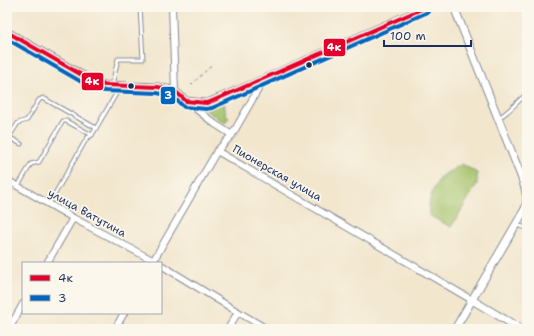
<svg xmlns="http://www.w3.org/2000/svg" width="534" height="336" font-family="'Shantell Sans',sans-serif">
<style>
.green{fill:#a4c269;stroke:#607864}
.lines{fill:none;stroke-linecap:round;stroke-linejoin:round}
.service-casing{stroke:#868a96;stroke-width:5}
.minor-casing{stroke:#868a96;stroke-width:8}
.tertiary-casing{stroke:#868a96;stroke-width:9}
.path{stroke:#868a96;stroke-width:1;stroke-dasharray:3 3;stroke-linecap:butt}
.service{stroke:#fff;stroke-width:3}
.minor{stroke:#fff;stroke-width:6}
.tertiary{stroke:#fff;stroke-width:7}
.bus-1-casing{stroke:#fbf7ec;stroke-width:7}
.bus-2-casing{stroke:#fbf7ec;stroke-width:7}
.bus-1{stroke:#e4002b;stroke-width:4}
.bus-2{stroke:#0065bd;stroke-width:4}
.bus-dot{fill:#1b2f5e;stroke:#fbf7ec;stroke-width:1.5}
.labels{text-anchor:middle;dominant-baseline:central;stroke-width:3.5;stroke-linejoin:round;paint-order:stroke}
.street-label{font-size:11px;fill:#1b2f5e;stroke:#fbf7ec}
.line-badge{stroke:#fbf7ec;stroke-width:1.5}
.badge-label{font-size:11px;text-anchor:middle;font-weight:bold;fill:#fff}
</style>
<rect width="100%" height="100%" fill="#fbf7ec"/>
<filter id="ink" filterUnits="userSpaceOnUse"><feTurbulence type="fractalNoise" baseFrequency=".025" numOctaves="2"/><feDisplacementMap in="SourceGraphic" scale="8" xChannelSelector="R" yChannelSelector="G"/><feConvolveMatrix kernelMatrix="1 2 1 2 8 2 1 2 1" color-interpolation-filters="sRGB"/></filter>
<filter id="wash" filterUnits="userSpaceOnUse"><feTurbulence type="fractalNoise" baseFrequency=".012" numOctaves="4" result="noise"/><feDisplacementMap in="SourceGraphic" scale="16" xChannelSelector="R" yChannelSelector="G"/><feGaussianBlur stdDeviation="0.9" result="paint"/><feColorMatrix in="noise" values="0 0 0 0 0 0 0 0 0 0 0 0 0 0 0 0 0 1.4 0 .05"/><feComposite in="paint" operator="in"/></filter>
<g filter="url(#wash)">
<rect width="100%" height="100%" fill="#f2e6cd"/>
<g class="green">
<polygon points="224,101 226,116 229,117 225,123 207,111 207,107"/>
<polygon points="462,164 477,173 477,184 451,227 429,215 429,204 432,193 440,177"/>
</g>
</g>
<g filter="url(#ink)">
<g class="lines">
<g class="service-casing">
<g id="service">
<polyline points="7,44 12,35"/>
<polyline points="112,85 118,59 143,59 140,7"/>
<path d="M498,118C510,112 517,101 527,94"/>
<polyline points="92,135 116,94 116,86"/>
<polyline points="7,136 21,144"/>
<polyline points="9,137 18,123 27,120 39,100 43,98 96,128"/>
<polyline points="18,186 31,164 39,162 63,121 66,121 92,135 87,138 49,204"/>
<polyline points="516,225 527,228"/>
</g>
</g>
<g class="minor-casing">
<g id="minor">
<polyline points="172,7 175,91"/>
<polyline points="264,79 232,135 217,151 472,300"/>
<polyline points="186,101 215,124 232,135"/>
<polyline points="7,180 73,218 158,263"/>
<polyline points="47,263 73,218"/>
<polyline points="152,263 217,151"/>
<polyline points="161,265 238,312 267,329"/>
<polyline points="9,329 23,304"/>
<polyline points="115,329 124,313"/>
<polyline points="228,329 238,312"/>
</g>
</g>
<g class="tertiary-casing">
<g id="tertiary">
<polyline points="454,7 521,176 525,188 527,198"/>
<polyline points="7,32 94,82 105,85 158,87 175,91 186,101 206,103 210,102 264,79 426,7"/>
<polyline points="472,300 521,329"/>
<polyline points="455,329 525,209 527,200"/>
</g>
</g>
<polyline class="path" points="191,85 212,65"/>
<use href="#service" class="service"/>
<use href="#minor" class="minor"/>
<use href="#tertiary" class="tertiary"/>
<g class="bus-1-casing">
<g id="bus-1">
<polyline points="7,32 94,82 105,85 158,87 175,91 186,101"/>
<polyline points="186,101 206,103 210,102 426,7"/>
</g>
</g>
<g class="bus-2-casing">
<polyline id="bus-2" points="7,39 92,88 105,91 157,93 172,96 184,107 206,109 212,108 428,12"/>
</g>
<use href="#bus-1" class="bus-1"/>
<use href="#bus-2" class="bus-2"/>
</g>
</g>
<g class="bus-dot">
<circle cx="309" cy="65" r="3.5"/>
<circle cx="131" cy="86" r="3.5"/>
</g>
<g class="labels">
<g class="street-label">
<text transform="translate(277 173) rotate(30)">Пионерская улица</text>
<text transform="translate(87 213) rotate(29)">улица Ватутина</text>
</g>
</g>
<g class="line-badge">
<rect x="323" y="38" width="23" height="19" rx="4" fill="#e4002b"/>
<rect x="81" y="72" width="23" height="19" rx="4" fill="#e4002b"/>
<rect x="160" y="86" width="16" height="19" rx="4" fill="#0065bd"/>
</g>
<g class="badge-label">
<text x="334" y="51">4к</text>
<text x="92" y="85">4к</text>
<text x="168" y="99">3</text>
</g>
<rect width="534" height="336" fill="none" stroke="#fbf7ec" stroke-width="24"/>
<rect x="22" y="262" width="140" height="52" fill="#fbf7ec" stroke="#a1a7b3"/>
<rect x="30" y="275" width="20" height="6" fill="#e4002b" stroke="#a1a7b3"/>
<text x="58" y="282" font-size="12" fill="#1b2f5e">4к</text>
<rect x="30" y="295" width="20" height="6" fill="#0065bd" stroke="#a1a7b3"/>
<text x="58" y="302" font-size="12" fill="#1b2f5e">3</text>
<path d="M384 40v6h87v-6" fill="none" stroke="#1b2f5e" stroke-width="2"/>
<text x="390" y="40" font-size="12" fill="#1b2f5e" stroke="#fbf7ec" stroke-width="3" paint-order="stroke">100 m</text>
</svg>
